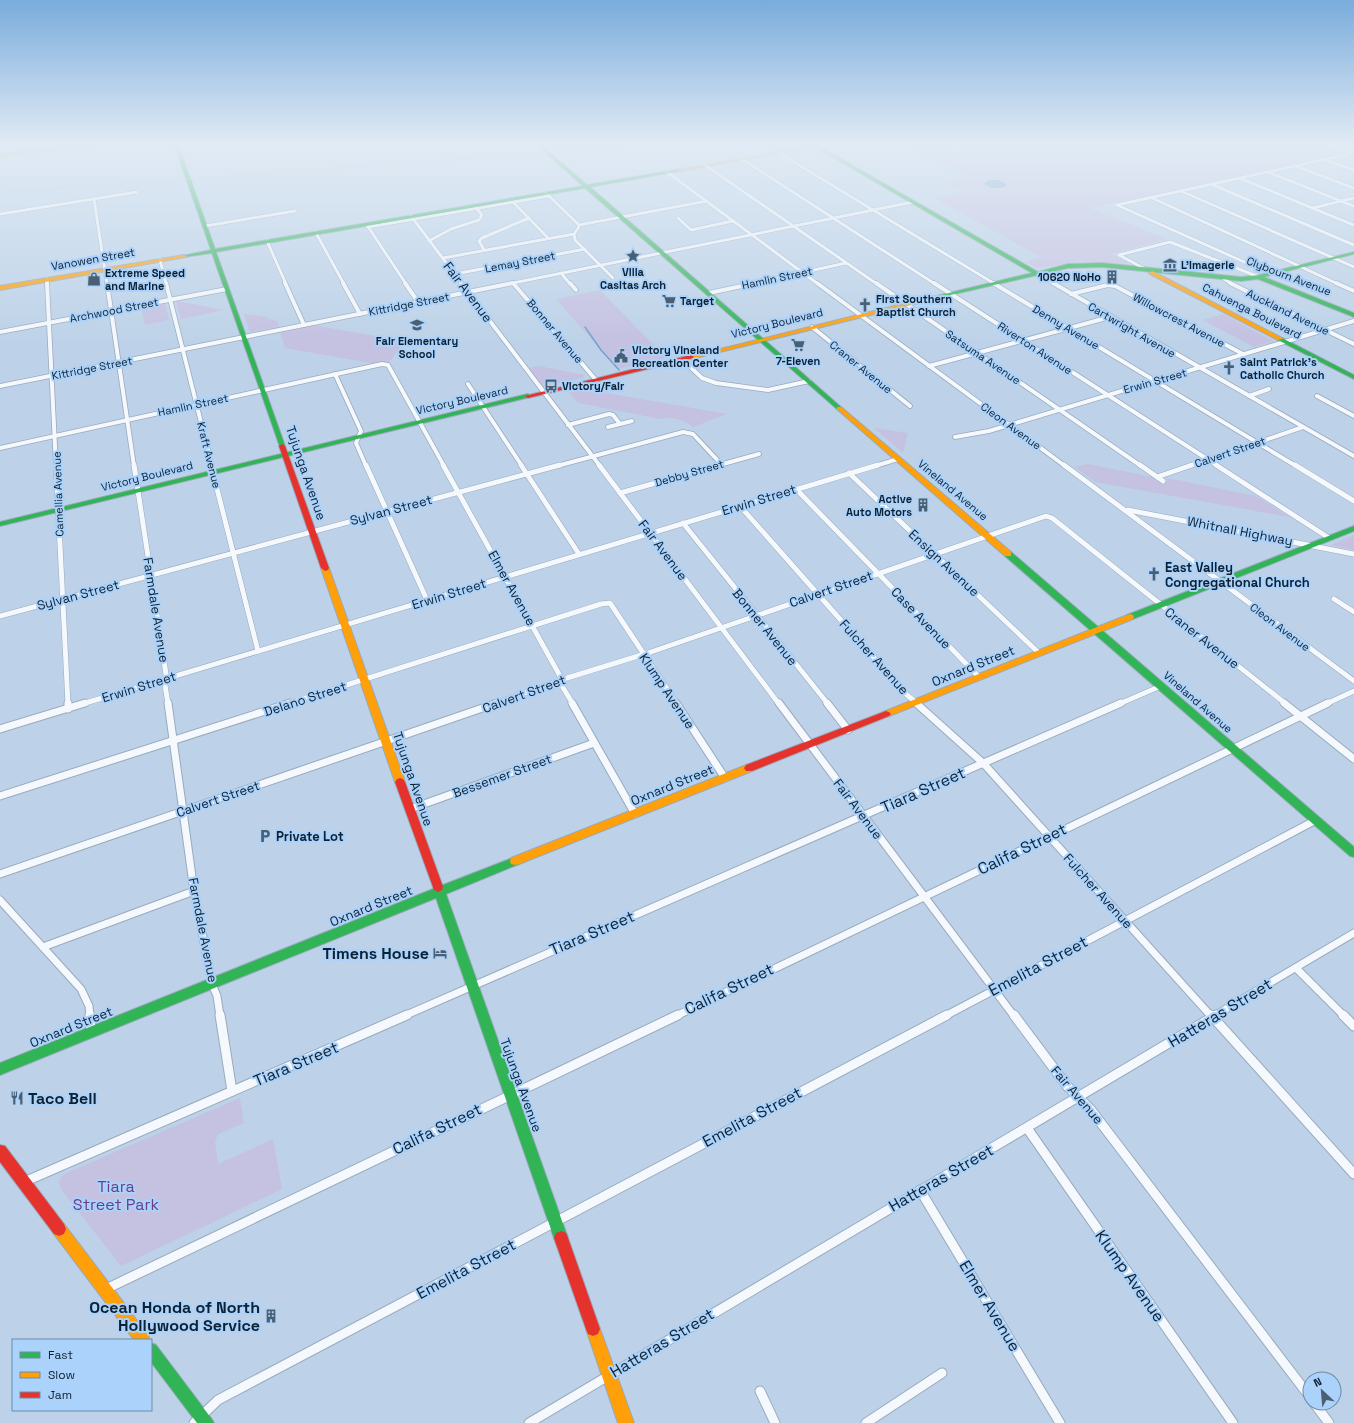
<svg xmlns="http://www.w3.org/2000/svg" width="1354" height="1423" font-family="'Space Grotesk',sans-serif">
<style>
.green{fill:#c4c1e1}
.water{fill:#76a1cb}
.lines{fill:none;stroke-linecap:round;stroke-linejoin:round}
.stream{stroke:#76a1cb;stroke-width:1.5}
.street-far4-casing{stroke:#98aabd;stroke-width:4}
.street-far3-casing{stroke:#98aabd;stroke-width:5.5}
.street-far2-casing{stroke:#98aabd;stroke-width:6}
.street-far1-casing{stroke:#98aabd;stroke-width:9}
.street-casing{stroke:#98aabd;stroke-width:11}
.fast-casing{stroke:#98aabd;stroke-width:2}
.slow-casing{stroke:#98aabd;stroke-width:2}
.jam-casing{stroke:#98aabd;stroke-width:2}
.street-far4{stroke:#f5f8fc;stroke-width:3}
.street-far3{stroke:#f5f8fc;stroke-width:4}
.street-far2{stroke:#f5f8fc;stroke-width:5}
.street-far1{stroke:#f5f8fc;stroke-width:7}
.street{stroke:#f5f8fc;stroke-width:9}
.fast{fill:#30b455;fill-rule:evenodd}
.slow{fill:#ff9f0a;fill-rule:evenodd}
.jam{fill:#e5322d;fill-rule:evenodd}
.rail{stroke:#bbc2c9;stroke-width:1;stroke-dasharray:4 2;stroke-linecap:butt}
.labels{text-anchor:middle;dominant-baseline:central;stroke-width:4;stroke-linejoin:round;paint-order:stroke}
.far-street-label{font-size:11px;fill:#0e2133;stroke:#abd2fa}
.far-poi-label{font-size:11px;font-weight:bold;fill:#0e2133;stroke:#abd2fa;text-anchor:start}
.street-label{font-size:13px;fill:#0e2133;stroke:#abd2fa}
.poi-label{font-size:13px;font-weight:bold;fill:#0e2133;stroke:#abd2fa;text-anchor:start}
.near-street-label{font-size:16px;fill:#0e2133;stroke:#abd2fa}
.near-poi-label{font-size:16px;font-weight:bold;fill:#0e2133;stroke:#abd2fa;text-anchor:end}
.near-park-label{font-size:16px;fill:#6a3f8a;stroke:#abd2fa}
</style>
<rect width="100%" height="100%" fill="#bdd2e8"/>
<g class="green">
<polygon points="903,144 928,144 955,152 999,144 1237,144 1255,151 1289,144 1323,144 1347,153 1091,208 1166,239 1111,254 1128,263 1126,264 1080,261 1037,268 1025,262 1041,257 934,198 963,192 943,181 966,176"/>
<polygon points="600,290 666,358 618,369 556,299"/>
<polygon points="176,301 177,301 224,310 181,319"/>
<polygon points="165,303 169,320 145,325 141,307"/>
<polygon points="244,314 267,317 268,319 277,321 279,327 250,332"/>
<polygon points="1223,314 1274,341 1254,347 1203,320"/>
<polygon points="313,325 405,341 389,362 370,363 285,348 280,332"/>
<polygon points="539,366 584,375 585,375 583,378 546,386 541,385 529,368"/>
<path d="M584,389L727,414L693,427C684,420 673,416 661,419L578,403L569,393Z"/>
<polygon points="874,428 908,433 903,453"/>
<polygon points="1088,464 1153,477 1162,483 1167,481 1167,478 1256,496 1289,517 1095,482 1075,467"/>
<polygon points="1354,535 1354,550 1331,545"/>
<polygon points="240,1098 244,1123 218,1134 215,1142 218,1164 273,1139 282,1189 121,1266 60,1188 59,1181 64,1174"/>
</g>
<path class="water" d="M988,180H999L1007,185C1001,190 990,189 984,184Z"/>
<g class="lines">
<polyline class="stream" points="585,327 601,350 619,370"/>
<g class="street-far4-casing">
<g id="street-far4">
<polyline points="40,144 41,150"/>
<polyline points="1327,144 1354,153"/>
<polyline points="779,153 995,284"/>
<polyline points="742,159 935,284"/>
<polyline points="1325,160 1354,170"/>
<polyline points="705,165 877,284"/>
<polyline points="1296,166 1354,188"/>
<polyline points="667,172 818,284"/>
<polyline points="1268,172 1354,206"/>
<polyline points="1239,178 1354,225"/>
<polyline points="1211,184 1354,245"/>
<polyline points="1181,191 1354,267"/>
<polyline points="546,193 578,224 579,227 574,234 575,240 613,278"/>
<polyline points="1150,197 1338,284"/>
<polyline points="94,199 107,284"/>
<polyline points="513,202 548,238"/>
<polyline points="1117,205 1354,153"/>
<polyline points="1117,205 1271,274"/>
<polyline points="1313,208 1354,198"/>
<polyline points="0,214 137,192"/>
<polyline points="411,216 462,284"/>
<polyline points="678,218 691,230 733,221"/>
<polyline points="367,225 406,284"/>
<polyline points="579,225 707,201"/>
<polyline points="205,226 295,211"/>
<polyline points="368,227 549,196"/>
<polyline points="316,233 344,284"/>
<polyline points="267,241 286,284"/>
<polyline points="429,241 451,229 479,220 482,215 476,208"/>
<polyline points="484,250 479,241 482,238 529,218"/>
<polyline points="1119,255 1170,242 1259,277"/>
<polyline points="1119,255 1145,269"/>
<polyline points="443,258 574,234"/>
<polyline points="160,260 166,284"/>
<polyline points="561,273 570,284"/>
<polyline points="1036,273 1055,284"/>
<polyline points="455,274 585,249"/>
<polyline points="47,279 47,284"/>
<polyline points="1224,279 1232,284"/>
<polyline points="508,284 913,202"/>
<polyline points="751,284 846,263"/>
</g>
</g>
<g class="street-far3-casing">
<g id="street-far3">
<polyline points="47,283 56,466"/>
<polyline points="107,283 134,466"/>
<polyline points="166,283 212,466"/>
<polyline points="285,283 304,325"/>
<polyline points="343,283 360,314"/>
<polyline points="405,283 418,302"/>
<polyline points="461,283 600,466"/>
<polyline points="513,283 596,380"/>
<polyline points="570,283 576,290"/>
<polyline points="817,283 1065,466"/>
<polyline points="876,283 1141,466"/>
<polyline points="934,283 1218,466"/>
<polyline points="993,283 1296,466"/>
<polyline points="1053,283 1354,456"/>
<polyline points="1230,283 1354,344"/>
<polyline points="1336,283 1354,291"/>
<polyline points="709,293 756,283"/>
<polyline points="1071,294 1108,285 1115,286 1243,354"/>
<polyline points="812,327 910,406"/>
<polyline points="0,332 227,289"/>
<polyline points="682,359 702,378 716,383 768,390 809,381"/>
<polyline points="929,366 1110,317"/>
<polyline points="335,374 361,431 356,443 366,466"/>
<polyline points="468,384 522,466"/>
<polyline points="0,386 513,283"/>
<polyline points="1249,396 1269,389"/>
<polyline points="1317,396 1354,416"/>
<polyline points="568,425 609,414 613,415 620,424"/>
<polyline points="608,427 632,421"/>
<polyline points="955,437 989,431 1354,321"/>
<polyline points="0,448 382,364 388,365 444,466"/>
<polyline points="557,466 683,432 693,434 721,464"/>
<polyline points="716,466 759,454"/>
<polyline points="875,466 898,459"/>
<polyline points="1189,466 1303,427"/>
</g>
</g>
<g class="street-far2-casing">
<g id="street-far2">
<polyline points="56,465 68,704"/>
<polyline points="134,465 166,674 165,685 168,704"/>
<polyline points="211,465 258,651"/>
<polyline points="366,465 427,600"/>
<polyline points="443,465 560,676 562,686 573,704"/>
<polyline points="521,465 579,554"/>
<polyline points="599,465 779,704"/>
<polyline points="1064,465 1354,681"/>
<polyline points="1140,465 1163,481"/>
<polyline points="1216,465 1329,538"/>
<polyline points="1295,465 1354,501"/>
<polyline points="849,473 1039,653"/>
<polyline points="1157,477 1192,465"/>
<polyline points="796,489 979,677"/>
<polyline points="620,493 720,465"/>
<polyline points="740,506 907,695 918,704"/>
<polyline points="1128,510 1354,554"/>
<polyline points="683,523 828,704"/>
<polyline points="1334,599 1354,612"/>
<polyline points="0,616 560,465"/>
<polyline points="82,704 878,465"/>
<polyline points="287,704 601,604 610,603 677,704"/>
<polyline points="494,704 567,678 648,653 1046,516 1052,518 1286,704"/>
<polyline points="1119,704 1161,686"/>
<polyline points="1326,704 1354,691"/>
</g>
</g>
<g class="street-far1-casing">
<g id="street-far1">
<polyline points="68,703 68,709"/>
<polyline points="168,703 194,891 212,984 217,996 220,1016"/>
<polyline points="572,703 635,814"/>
<polyline points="676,703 725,778"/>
<polyline points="779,703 1014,1016"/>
<polyline points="827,703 848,730"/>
<polyline points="916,703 983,763 1211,1016"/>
<polyline points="1284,703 1354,759"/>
<polyline points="0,729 85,703"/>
<polyline points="0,796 290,703"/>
<polyline points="410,809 594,743"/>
<polyline points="0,874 497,703"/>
<polyline points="0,900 81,989 89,1006 90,1016"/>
<polyline points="43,947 194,891"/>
<polyline points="1296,968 1344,1016"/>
<polyline points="404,1016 1121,703"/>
<polyline points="676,1016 1328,703"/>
<polyline points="945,1016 1316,820"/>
<polyline points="1214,1016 1354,933"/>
</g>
</g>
<g class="street-casing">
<g id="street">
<polyline points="90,1015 91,1033"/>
<polyline points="220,1015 232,1091"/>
<polyline points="1014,1015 1067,1086 1091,1110 1310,1397"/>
<polyline points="1211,1015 1354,1174"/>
<polyline points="1343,1015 1354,1026"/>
<polyline points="1027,1128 1233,1423"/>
<polyline points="24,1182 407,1015"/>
<polyline points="920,1190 1060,1423"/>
<polyline points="106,1289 678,1015"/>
<polyline points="760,1391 775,1423"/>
<polyline points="1314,1403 1329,1423"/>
<polyline points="194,1423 218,1400 947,1015"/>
<polyline points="529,1423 1216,1015"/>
<polyline points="866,1423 942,1373"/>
</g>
</g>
<g class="fast-casing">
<g id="fast">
<polygon points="174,144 178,144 215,249 583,186 536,144 540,144 587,185 681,169 680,171 590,187 842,408 837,409 585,188 216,252 285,446 284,447 280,447 212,253 184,257 182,256 211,250"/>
<polygon points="815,145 817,145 1038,272 1068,264 1102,263 1241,277 1259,275 1354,252 1354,254 1264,277 1354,313 1354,317 1258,279 1241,281 1102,267 1068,268 924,301 924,299 1032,273 815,147"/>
<polygon points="1278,338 1282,338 1354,375 1354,379 1278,340"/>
<polygon points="528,394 531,396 530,397 0,526 0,522"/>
<polygon points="1354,526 1354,531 1133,619 1127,619 1126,617 1127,615"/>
<polygon points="1005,552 1011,552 1354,847 1354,857 1350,856 1005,556"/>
<polygon points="515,857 519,858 520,861 519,864 446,894 568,1238 566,1243 561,1245 556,1243 554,1238 436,898 0,1075 0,1063 433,889 434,884 438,882 443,885"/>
<polygon points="151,1343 156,1345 211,1418 214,1423 197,1423 151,1362"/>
</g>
</g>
<g class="slow-casing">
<g id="slow">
<polygon points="83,144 92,144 0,157 0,155"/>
<polygon points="824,144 831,144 680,171 678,170"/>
<polygon points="184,255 186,256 186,257 0,290 0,286"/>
<polygon points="1152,271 1282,338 1283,339 1278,340 1150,274 1149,273"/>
<polygon points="926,298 929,300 928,301 691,359 688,357"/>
<polygon points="837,407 841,407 1011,552 1011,556 1005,556 837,409"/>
<polygon points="325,565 329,568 405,782 403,785 400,786 397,785 395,782 321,568"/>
<polygon points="1130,614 1133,615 1134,617 1133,619 889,716 883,716 881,714 883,712"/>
<polygon points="749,764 752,765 754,768 752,771 519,864 515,865 511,864 510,861 511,858"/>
<polygon points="59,1222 64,1224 148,1335 150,1340 134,1340 54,1234 52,1229 54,1224"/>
<polygon points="593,1322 598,1324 600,1329 634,1423 618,1423 586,1329 588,1324"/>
</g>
</g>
<g class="jam-casing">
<g id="jam">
<polygon points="691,355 694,357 693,358 528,398 525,396"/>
<polygon points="282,444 285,446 329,568 328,570 325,571 321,568 279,446"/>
<polygon points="886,711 889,712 891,714 889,716 752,771 746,771 744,768 746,765"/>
<polygon points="400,778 403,779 405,782 443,887 442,890 438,892 434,890 433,887 395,782 397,779"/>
<polygon points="0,1145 5,1146 64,1224 66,1229 64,1234 59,1236 54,1234 0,1162"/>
<polygon points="561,1231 566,1233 568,1238 600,1329 598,1334 593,1336 588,1334 586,1329 554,1238 556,1233"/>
</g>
</g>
<use href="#street-far4" class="street-far4"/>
<use href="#street-far3" class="street-far3"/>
<use href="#street-far2" class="street-far2"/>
<use href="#street-far1" class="street-far1"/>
<use href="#street" class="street"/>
<use href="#fast" class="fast"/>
<use href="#slow" class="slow"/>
<use href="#jam" class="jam"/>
<polyline class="rail" points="0,193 663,144"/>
</g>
<linearGradient id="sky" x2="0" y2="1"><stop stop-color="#7aacdc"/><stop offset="0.42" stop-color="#e1ebf5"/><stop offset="1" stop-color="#e1ebf5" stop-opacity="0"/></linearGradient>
<rect width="1354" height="343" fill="url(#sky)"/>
<defs>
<g id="sight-bare" transform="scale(1.08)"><path d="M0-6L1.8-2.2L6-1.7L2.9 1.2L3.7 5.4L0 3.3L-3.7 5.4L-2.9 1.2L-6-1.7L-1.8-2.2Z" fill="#4b5f72" stroke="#abd2fa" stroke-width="2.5" paint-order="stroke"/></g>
<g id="museum-bare" transform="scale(1.08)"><path d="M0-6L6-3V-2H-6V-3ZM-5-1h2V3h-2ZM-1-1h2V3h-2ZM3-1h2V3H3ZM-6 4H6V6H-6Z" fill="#4b5f72" stroke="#abd2fa" stroke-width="2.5" paint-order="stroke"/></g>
<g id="building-bare" transform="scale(1.08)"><path d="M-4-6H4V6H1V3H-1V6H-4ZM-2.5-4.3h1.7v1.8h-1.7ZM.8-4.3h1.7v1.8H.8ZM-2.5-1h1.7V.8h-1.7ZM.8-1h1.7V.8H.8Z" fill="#4b5f72" stroke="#abd2fa" stroke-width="2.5" paint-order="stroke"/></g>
<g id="shop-bare" transform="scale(1.08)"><path d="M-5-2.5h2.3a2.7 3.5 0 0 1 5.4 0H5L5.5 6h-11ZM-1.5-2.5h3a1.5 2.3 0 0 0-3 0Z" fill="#4b5f72" stroke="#abd2fa" stroke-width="2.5" paint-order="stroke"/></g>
<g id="supermarket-bare" transform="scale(1.08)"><path d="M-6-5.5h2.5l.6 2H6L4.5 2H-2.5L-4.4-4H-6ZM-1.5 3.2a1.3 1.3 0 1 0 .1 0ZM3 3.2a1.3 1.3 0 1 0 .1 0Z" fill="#4b5f72" stroke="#abd2fa" stroke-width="2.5" paint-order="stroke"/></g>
<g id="church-bare" transform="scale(1.08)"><path d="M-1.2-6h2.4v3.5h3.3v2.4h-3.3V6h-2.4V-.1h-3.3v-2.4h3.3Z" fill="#4b5f72" stroke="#abd2fa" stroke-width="2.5" paint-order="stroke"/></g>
<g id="school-bare" transform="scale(1.08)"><path d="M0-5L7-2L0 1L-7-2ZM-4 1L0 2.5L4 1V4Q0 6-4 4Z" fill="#4b5f72" stroke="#abd2fa" stroke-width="2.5" paint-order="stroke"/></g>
<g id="civic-bare" transform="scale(1.08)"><path d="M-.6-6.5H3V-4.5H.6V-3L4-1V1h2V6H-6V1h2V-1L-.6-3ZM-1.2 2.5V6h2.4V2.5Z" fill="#4b5f72" stroke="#abd2fa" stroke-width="2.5" paint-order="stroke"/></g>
<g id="bus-bare" transform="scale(1.08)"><path d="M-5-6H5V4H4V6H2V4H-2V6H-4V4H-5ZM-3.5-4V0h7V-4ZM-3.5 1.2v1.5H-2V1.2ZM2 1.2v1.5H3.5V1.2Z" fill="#4b5f72" stroke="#abd2fa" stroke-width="2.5" paint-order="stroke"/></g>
<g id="parking-bare" transform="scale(1.08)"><path d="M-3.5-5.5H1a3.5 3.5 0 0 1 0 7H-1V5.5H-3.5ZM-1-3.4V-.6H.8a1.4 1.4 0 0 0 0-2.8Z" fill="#4b5f72" stroke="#abd2fa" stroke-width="2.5" paint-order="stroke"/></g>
<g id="hotel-bare" transform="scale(1.08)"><path d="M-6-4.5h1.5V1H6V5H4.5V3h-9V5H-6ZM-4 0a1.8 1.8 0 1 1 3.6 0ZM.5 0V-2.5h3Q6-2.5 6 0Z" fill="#4b5f72" stroke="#abd2fa" stroke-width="2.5" paint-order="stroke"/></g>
<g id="restaurant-bare" transform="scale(1.08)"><path d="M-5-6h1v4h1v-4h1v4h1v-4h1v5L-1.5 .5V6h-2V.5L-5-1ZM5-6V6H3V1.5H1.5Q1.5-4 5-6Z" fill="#4b5f72" stroke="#abd2fa" stroke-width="2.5" paint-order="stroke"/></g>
</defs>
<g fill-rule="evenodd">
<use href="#sight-bare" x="633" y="256"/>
<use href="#museum-bare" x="1170" y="265"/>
<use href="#building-bare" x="1112" y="277"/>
<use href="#shop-bare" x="94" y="279"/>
<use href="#supermarket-bare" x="669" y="301"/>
<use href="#church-bare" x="865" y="305"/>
<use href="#school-bare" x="417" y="325"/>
<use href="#supermarket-bare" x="798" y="345"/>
<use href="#civic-bare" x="621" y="356"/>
<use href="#church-bare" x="1229" y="368"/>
<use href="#bus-bare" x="551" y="386"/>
<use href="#building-bare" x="923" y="505"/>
<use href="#church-bare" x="1154" y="574"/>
<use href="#parking-bare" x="265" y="836"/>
<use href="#hotel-bare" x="440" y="953"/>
<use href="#restaurant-bare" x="17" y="1098"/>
<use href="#building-bare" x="271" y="1316"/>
</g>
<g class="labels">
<g class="far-street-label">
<text transform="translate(93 259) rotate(-10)">Vanowen Street</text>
<text transform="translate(520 262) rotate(-11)">Lemay Street</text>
<text transform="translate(1289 276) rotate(21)">Clybourn Avenue</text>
<text transform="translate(777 278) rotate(-12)">Hamlin Street</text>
<text transform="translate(409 304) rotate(-11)">Kittridge Street</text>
<text transform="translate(114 310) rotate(-11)">Archwood Street</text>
<text transform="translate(1252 311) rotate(27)">Cahuenga Boulevard</text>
<text transform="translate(1288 312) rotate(26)">Auckland Avenue</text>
<text transform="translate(1179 320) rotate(28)">Willowcrest Avenue</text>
<text transform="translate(777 323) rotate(-14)">Victory Boulevard</text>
<text transform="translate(1066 327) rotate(31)">Denny Avenue</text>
<text transform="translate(1132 330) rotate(30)">Cartwright Avenue</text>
<text transform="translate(555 331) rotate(50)">Bonner Avenue</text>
<text transform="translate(1035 348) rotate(33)">Riverton Avenue</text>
<text transform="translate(983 357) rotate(34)">Satsuma Avenue</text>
<text transform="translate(861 367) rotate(39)">Craner Avenue</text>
<text transform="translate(92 368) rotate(-11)">Kittridge Street</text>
<text transform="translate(1155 381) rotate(-16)">Erwin Street</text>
<text transform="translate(462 400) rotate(-13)">Victory Boulevard</text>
<text transform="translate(193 405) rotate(-12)">Hamlin Street</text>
<text transform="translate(1011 426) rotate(36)">Cleon Avenue</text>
<text transform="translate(1230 452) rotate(-19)">Calvert Street</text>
<text transform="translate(209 455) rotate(76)">Kraft Avenue</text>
<text transform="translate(689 473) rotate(-16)">Debby Street</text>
<text transform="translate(147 476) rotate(-14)">Victory Boulevard</text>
<text transform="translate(953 490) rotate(40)">Vineland Avenue</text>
<text transform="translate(58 494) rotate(-92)">Camellia Avenue</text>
<text transform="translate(1280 627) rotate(37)">Cleon Avenue</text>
<text transform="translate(1198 702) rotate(41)">Vineland Avenue</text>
</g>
<g class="far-poi-label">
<text x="1181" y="265">L'Imagerie</text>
<text x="633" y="272" text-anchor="middle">Villa<tspan x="633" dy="13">Casitas Arch</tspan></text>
<text x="105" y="273">Extreme Speed<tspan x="105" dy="13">and Marine</tspan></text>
<text x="1101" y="277" text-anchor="end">10620 NoHo</text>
<text x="876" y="299">First Southern<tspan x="876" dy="13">Baptist Church</tspan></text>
<text x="680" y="301">Target</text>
<text x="417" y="341" text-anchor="middle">Fair Elementary<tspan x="417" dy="13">School</tspan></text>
<text x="632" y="350">Victory Vineland<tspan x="632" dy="13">Recreation Center</tspan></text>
<text x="798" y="361" text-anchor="middle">7-Eleven</text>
<text x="1240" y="362">Saint Patrick's<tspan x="1240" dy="13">Catholic Church</tspan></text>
<text x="562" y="386">Victory/Fair</text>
<text x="912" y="499" text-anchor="end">Active<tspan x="912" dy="13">Auto Motors</tspan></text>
</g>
<g class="street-label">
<text transform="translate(468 292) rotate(53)">Fair Avenue</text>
<text transform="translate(306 473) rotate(71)">Tujunga Avenue</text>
<text transform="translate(759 500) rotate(-17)">Erwin Street</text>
<text transform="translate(391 510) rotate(-15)">Sylvan Street</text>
<text transform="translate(1240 531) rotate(11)">Whitnall Highway</text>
<text transform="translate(663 550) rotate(53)">Fair Avenue</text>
<text transform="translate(944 563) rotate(43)">Ensign Avenue</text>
<text transform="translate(512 588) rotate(61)">Elmer Avenue</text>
<text transform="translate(831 589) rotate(-19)">Calvert Street</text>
<text transform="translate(449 594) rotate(-17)">Erwin Street</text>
<text transform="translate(78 595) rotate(-15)">Sylvan Street</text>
<text transform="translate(156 610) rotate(81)">Farmdale Avenue</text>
<text transform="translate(921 618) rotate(46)">Case Avenue</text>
<text transform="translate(765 627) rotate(51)">Bonner Avenue</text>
<text transform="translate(1202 638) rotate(38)">Craner Avenue</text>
<text transform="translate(874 657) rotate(48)">Fulcher Avenue</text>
<text transform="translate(973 666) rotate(-22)">Oxnard Street</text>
<text transform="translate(139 687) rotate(-17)">Erwin Street</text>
<text transform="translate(667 691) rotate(56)">Klump Avenue</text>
<text transform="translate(524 694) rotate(-20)">Calvert Street</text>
<text transform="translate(305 699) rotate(-18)">Delano Street</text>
<text transform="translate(502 776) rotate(-20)">Bessemer Street</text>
<text transform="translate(413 779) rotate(71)">Tujunga Avenue</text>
<text transform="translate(672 785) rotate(-22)">Oxnard Street</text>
<text transform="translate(218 799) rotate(-19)">Calvert Street</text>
<text transform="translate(858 809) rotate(53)">Fair Avenue</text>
<text transform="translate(1098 891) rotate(48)">Fulcher Avenue</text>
<text transform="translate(371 906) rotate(-22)">Oxnard Street</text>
<text transform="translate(203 930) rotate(79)">Farmdale Avenue</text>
<text transform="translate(71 1027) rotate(-22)">Oxnard Street</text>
<text transform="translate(521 1085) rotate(70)">Tujunga Avenue</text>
<text transform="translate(1077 1095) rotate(49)">Fair Avenue</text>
</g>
<g class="poi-label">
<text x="1165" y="567">East Valley<tspan x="1165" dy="15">Congregational Church</tspan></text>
<text x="276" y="836">Private Lot</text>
</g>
<g class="near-street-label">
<text transform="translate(923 790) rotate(-24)">Tiara Street</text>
<text transform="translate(1022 849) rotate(-26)">Califa Street</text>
<text transform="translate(592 933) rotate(-23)">Tiara Street</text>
<text transform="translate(1038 966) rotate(-28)">Emelita Street</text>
<text transform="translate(729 989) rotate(-26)">Califa Street</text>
<text transform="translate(1220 1013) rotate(-31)">Hatteras Street</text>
<text transform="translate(296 1064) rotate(-23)">Tiara Street</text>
<text transform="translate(752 1117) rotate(-28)">Emelita Street</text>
<text transform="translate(437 1129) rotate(-26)">Califa Street</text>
<text transform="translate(941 1178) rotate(-30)">Hatteras Street</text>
<text transform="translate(466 1269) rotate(-28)">Emelita Street</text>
<text transform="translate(1130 1276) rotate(55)">Klump Avenue</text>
<text transform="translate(990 1306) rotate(59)">Elmer Avenue</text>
<text transform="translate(662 1343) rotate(-31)">Hatteras Street</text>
</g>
<g class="near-poi-label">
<text x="429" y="953">Timens House</text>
<text x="28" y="1098" text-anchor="start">Taco Bell</text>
<text x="260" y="1307">Ocean Honda of North<tspan x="260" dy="18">Hollywood Service</tspan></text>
</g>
<g class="near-park-label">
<text x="116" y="1186">Tiara<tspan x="116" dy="18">Street Park</tspan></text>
</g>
</g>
<rect x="12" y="1339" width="140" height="72" fill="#abd2fa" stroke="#6c8baa"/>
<rect x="20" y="1352" width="20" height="6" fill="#30b455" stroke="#6c8baa"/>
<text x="48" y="1359" font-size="12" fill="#0e2133">Fast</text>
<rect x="20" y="1372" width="20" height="6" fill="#ff9f0a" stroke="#6c8baa"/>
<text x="48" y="1379" font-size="12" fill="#0e2133">Slow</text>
<rect x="20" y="1392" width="20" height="6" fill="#e5322d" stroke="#6c8baa"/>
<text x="48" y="1399" font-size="12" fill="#0e2133">Jam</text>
<g transform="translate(1322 1391) rotate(334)"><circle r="19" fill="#abd2fa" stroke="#6c8baa"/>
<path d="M0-3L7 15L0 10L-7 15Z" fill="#4b5f72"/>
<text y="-6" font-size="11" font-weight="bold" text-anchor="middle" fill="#0e2133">N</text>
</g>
</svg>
